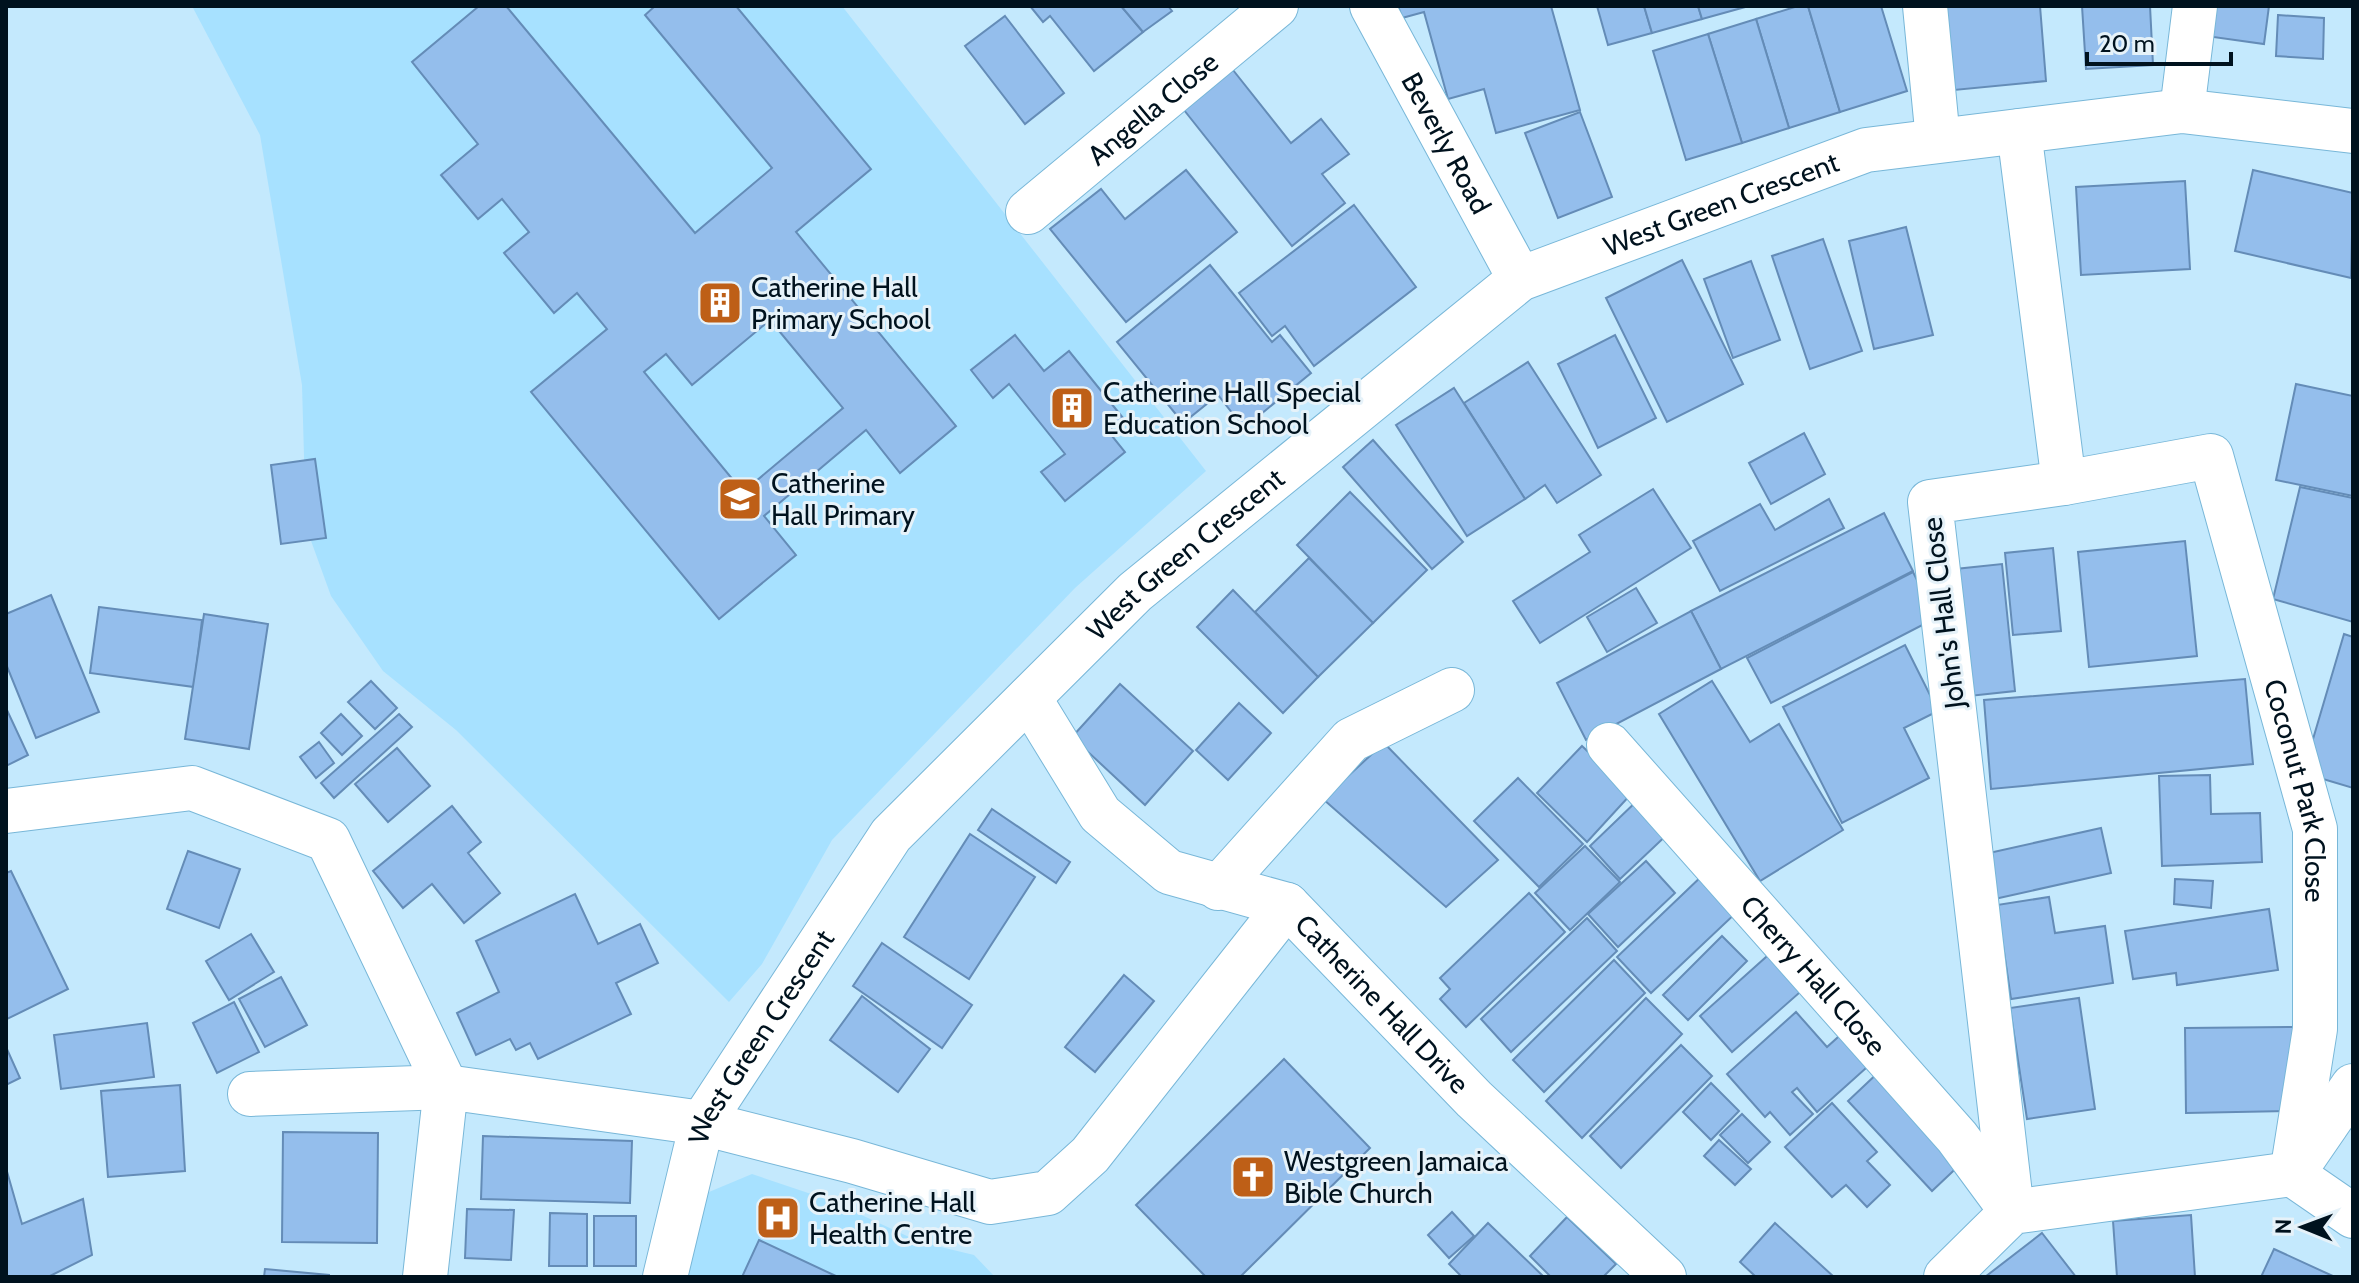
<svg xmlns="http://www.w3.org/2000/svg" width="2359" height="1283" font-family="Cabin,sans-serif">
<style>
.built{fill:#a7e1ff}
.building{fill:#94beec;stroke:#648cb7;stroke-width:2;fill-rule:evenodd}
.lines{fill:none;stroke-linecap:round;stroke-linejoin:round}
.minor-casing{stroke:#78b7d8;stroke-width:46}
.minor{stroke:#fff;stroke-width:44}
.labels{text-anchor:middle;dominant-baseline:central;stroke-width:6;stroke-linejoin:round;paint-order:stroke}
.street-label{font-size:28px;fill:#00121e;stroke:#e6f2f9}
.poi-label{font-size:28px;fill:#00121e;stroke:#e6f2f9;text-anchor:start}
</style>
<rect width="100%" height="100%" fill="#c4e9fd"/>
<g class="built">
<polygon points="192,6 842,6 1206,471 1075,588 832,840 762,964 729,1002 456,730 383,671 331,596 306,527 302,385 260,135"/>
<polygon points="752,1174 829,1200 920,1242 974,1255 995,1277 668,1277 675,1235 709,1192"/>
</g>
<g class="building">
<path d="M479,6H506L695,233L772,168L645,15L655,6H736L871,169L796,232L956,426L900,473L866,430L764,516L796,555L719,619L531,392L607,329L577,293L554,313L504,253L529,232L502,199L478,219L441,175L478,144L412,62ZM770,320L843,408L743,492L644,372L666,354L692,385Z"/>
<polygon points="1030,6 1121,6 1143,32 1094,71 1050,16 1043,22"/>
<polygon points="1121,6 1168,6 1172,11 1143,32"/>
<polygon points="1398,6 1551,6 1580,110 1496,133 1484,89 1448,99 1424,12 1402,18"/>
<polygon points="1597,6 1644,6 1652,33 1608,45"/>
<polygon points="1644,6 1698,6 1702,19 1652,33"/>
<polygon points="1698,6 1749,6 1702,19"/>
<polygon points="1798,6 1808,6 1840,112 1789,128 1756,19"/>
<polygon points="1808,6 1881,6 1907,91 1840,112"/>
<polygon points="1936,6 2040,6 2046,81 1944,91"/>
<polygon points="2082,6 2150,6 2153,65 2086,69"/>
<polygon points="2210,6 2269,6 2264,44 2206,36"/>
<polygon points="2278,15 2324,18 2323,59 2276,56"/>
<polygon points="1005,16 1064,93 1025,124 965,46"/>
<polygon points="1756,19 1789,128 1742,143 1708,34"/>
<polygon points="1708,34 1742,143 1686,160 1653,51"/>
<polygon points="1233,70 1291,143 1321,119 1349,154 1322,174 1345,203 1292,246 1184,110"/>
<polygon points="1580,112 1612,197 1558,218 1525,133"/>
<polygon points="1186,170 1237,232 1126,322 1050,229 1101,189 1125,219"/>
<polygon points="2253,170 2353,193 2351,278 2235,251"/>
<polygon points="2185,181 2190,269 2081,275 2076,187"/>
<polygon points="1354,205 1416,287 1314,366 1285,326 1272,336 1239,293"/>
<polygon points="1906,227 1933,335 1874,349 1849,241"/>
<polygon points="1823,239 1862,351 1810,369 1772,256"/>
<polygon points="1682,260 1743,384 1667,422 1606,298"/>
<polygon points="1751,261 1780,340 1733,358 1704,279"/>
<polygon points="1210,265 1272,342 1280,335 1311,373 1244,428 1218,395 1183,423 1117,342"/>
<polygon points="1015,335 1044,371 1069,351 1123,418 1108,431 1125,452 1065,501 1041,472 1065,454 1009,384 993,398 971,370"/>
<polygon points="1615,335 1656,418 1598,448 1558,364"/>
<polygon points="1528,362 1601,475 1557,503 1545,485 1525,499 1464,403"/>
<polygon points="2296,384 2353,396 2353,496 2276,480"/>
<polygon points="1454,388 1525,499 1467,536 1396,425"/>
<polygon points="1804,433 1825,474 1771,504 1749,463"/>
<polygon points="1373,440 1463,542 1432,569 1343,467"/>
<polygon points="315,459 326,538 281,544 271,465"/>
<polygon points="2300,487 2353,498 2353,622 2273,599"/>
<polygon points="1653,489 1691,548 1540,643 1513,601 1590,552 1579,535"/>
<polygon points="1350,492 1427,570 1373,623 1297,545"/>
<polygon points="1829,499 1844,528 1720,591 1693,541 1760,504 1775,530"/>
<polygon points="1884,513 1913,571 1721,669 1691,611"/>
<polygon points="2185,541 2197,656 2089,667 2078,552"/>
<polygon points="2053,548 2061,631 2013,635 2005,553"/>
<polygon points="1309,558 1373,623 1318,677 1255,612"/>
<polygon points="2002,564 2015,691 1960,697 1946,570"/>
<polygon points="1913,572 1936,618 1771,703 1747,658"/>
<polygon points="1636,588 1657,623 1607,652 1587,617"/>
<polygon points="1233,590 1318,677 1283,713 1197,627"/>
<polygon points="51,595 99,712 36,738 6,664 6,614"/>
<polygon points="99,607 202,620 194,687 90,673"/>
<polygon points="1691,611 1721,669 1586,740 1557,683"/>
<polygon points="204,614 268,624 249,749 185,739"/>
<polygon points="2344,634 2353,637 2353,788 2303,773"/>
<polygon points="1905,645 1938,711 1904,728 1929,778 1842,823 1783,707"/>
<polygon points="2245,679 2253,764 1991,789 1984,700"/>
<polygon points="371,681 397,708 375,729 348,702"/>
<polygon points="1712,681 1750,742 1779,724 1843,830 1760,881 1659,714"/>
<polygon points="1120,684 1193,751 1145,805 1072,737"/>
<polygon points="1239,703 1271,733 1228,780 1196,750"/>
<polygon points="6,708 28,755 6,766"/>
<polygon points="341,714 362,736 342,755 321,733"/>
<polygon points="399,714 412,727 334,798 321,783"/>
<polygon points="319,742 334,763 316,778 300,757"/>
<polygon points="1384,743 1498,860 1446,907 1323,799"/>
<polygon points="1582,746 1632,793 1587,842 1537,793"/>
<polygon points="397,748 430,786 388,822 355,784"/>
<polygon points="2210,775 2211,814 2260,813 2262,862 2162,866 2159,776"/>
<polygon points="1518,778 1583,844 1539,887 1474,821"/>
<polygon points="1641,797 1672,830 1620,879 1590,846"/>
<polygon points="452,806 481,842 468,853 500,893 464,923 432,884 403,908 373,871"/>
<polygon points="992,809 1070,862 1056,883 978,830"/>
<polygon points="2101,828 2111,873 1990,900 1980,855"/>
<polygon points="970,834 1035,877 969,979 904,937"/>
<polygon points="1585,846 1620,882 1570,930 1535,893"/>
<polygon points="188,851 240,869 219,928 167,909"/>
<polygon points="1646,861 1675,893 1618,947 1588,914"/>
<polygon points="11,871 68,989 7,1019 6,873"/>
<polygon points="1705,873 1739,910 1651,993 1617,957"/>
<polygon points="2175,879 2213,881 2211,908 2174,904"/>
<polygon points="1529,893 1565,932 1466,1027 1440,999 1450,989 1440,978"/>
<polygon points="575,894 598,944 640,924 658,963 616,983 631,1014 538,1059 530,1043 516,1050 510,1039 476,1055 457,1013 499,992 476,941"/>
<polygon points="2049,897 2055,933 2105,926 2113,983 2011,999 1997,905"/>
<polygon points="2269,909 2278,970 2177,985 2176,973 2133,979 2125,931"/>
<polygon points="1587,918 1617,951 1511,1052 1481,1019"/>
<polygon points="251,934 274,972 229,1000 206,961"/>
<polygon points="1722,936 1747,961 1688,1020 1663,995"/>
<polygon points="882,943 972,1005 942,1048 853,986"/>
<polygon points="1775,949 1807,986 1732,1052 1700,1016"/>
<polygon points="1614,960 1645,993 1544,1092 1513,1060"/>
<polygon points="1124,975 1154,1001 1095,1072 1065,1047"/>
<polygon points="281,977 307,1025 265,1047 239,999"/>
<polygon points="862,996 930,1049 898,1092 830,1040"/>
<polygon points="1646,998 1682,1034 1582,1138 1546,1101"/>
<polygon points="2079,998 2095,1109 2027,1119 2010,1008"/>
<polygon points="234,1002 259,1052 217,1073 193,1023"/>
<polygon points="1796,1012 1827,1047 1847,1029 1875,1060 1817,1112 1797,1088 1792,1092 1813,1114 1790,1135 1770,1112 1765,1117 1727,1074"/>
<polygon points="147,1023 154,1077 61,1089 54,1035"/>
<polygon points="2293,1027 2294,1111 2186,1113 2185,1028"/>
<polygon points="1681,1045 1712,1076 1621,1168 1590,1136"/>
<polygon points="6,1047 20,1078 6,1085"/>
<polygon points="1284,1059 1370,1148 1240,1277 1206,1277 1136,1205"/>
<polygon points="1882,1069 1967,1158 1932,1191 1848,1101"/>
<polygon points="1711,1083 1739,1111 1711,1140 1683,1112"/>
<polygon points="180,1085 185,1171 108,1177 101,1091"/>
<polygon points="1832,1103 1877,1152 1867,1161 1890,1185 1867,1207 1846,1185 1832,1197 1785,1147"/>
<polygon points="1742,1114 1770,1142 1748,1163 1720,1135"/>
<polygon points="283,1132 378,1133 377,1243 282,1242"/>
<polygon points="483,1136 632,1141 630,1203 481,1199"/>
<polygon points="1719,1140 1751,1169 1735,1185 1704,1156"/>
<polygon points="6,1168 22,1224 83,1199 92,1255 48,1277 6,1277"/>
<polygon points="467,1209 514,1210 511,1260 465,1258"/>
<polygon points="1452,1212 1474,1236 1449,1258 1428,1235"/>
<polygon points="550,1213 587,1214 587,1266 549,1266"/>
<polygon points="2191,1215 2195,1277 2117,1277 2113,1221"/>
<rect x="594" y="1216" width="42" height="50"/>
<polygon points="1567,1217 1616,1264 1603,1277 1551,1277 1530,1256"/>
<polygon points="1488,1223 1544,1277 1462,1277 1449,1264"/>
<polygon points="1775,1223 1834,1277 1756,1277 1740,1262"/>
<polygon points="2042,1233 2076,1277 1985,1277"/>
<polygon points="759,1240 838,1277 742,1277"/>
<polygon points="2274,1249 2335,1277 2261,1277"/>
<polygon points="265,1269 329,1275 329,1277 264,1277"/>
</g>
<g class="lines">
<g class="minor-casing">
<g id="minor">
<path id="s1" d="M1372,6L1520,279"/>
<polyline points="1925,6 1938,140"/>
<polyline points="2182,111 2195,6"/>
<polyline points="2019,131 2064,483"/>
<path id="s2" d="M1028,212L1276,6"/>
<path id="s3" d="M1029,698L1100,814L1169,872L1287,905L1474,1099L1664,1277"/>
<path id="s4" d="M1609,745L1957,1137L2010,1209"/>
<polyline points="6,811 192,788 328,840 446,1087 250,1094"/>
<polyline points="1218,888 1351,740 1452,690"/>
<polyline points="2298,1166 2353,1086"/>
<path id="s5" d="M2012,1212L1930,502L2064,483L2211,456L2315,829V1029L2292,1174"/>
<polyline points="425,1277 446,1087 702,1123 852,1161 990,1202 1048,1193 1090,1155 1287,905"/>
<path id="s6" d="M665,1277L702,1123L891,835L1135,592L1520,279L1866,150L2182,111L2353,131"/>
<polyline points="1946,1277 2012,1212 2292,1174 2353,1216"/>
</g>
</g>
<use href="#minor" class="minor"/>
</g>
<defs>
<g id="building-square" transform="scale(2.3)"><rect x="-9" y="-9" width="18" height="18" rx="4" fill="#be5f17" stroke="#e6f2f9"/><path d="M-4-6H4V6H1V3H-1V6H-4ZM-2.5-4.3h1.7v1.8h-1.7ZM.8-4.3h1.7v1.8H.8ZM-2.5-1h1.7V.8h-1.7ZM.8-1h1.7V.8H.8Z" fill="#fff"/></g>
<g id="school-square" transform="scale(2.3)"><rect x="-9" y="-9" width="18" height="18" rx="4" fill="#be5f17" stroke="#e6f2f9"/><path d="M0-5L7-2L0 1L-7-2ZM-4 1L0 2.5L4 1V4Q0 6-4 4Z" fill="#fff"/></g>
<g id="church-square" transform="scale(2.3)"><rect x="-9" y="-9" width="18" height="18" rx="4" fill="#be5f17" stroke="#e6f2f9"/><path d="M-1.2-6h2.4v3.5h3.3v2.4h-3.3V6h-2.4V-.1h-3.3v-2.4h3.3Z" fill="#fff"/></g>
<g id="hospital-square" transform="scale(2.3)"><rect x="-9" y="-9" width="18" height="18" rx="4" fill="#be5f17" stroke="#e6f2f9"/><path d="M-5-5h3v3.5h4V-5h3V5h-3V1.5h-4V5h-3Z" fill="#fff"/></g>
</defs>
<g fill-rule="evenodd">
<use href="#building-square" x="720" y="303"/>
<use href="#building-square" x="1072" y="408"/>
<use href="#school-square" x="740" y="499"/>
<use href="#church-square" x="1253" y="1177"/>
<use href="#hospital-square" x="778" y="1218"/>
</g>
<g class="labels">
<g class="street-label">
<text stroke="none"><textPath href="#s2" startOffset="162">Angella Close</textPath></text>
<text stroke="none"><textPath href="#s1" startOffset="156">Beverly Road</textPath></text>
<text stroke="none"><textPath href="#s6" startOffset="1558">West Green Crescent</textPath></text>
<text stroke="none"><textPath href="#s6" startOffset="910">West Green Crescent</textPath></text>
<text transform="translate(1943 613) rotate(-97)">John's Hall Close</text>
<text stroke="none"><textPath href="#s5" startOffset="1346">Coconut Park Close</textPath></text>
<text stroke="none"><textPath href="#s4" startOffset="308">Cherry Hall Close</textPath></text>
<text stroke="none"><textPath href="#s3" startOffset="486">Catherine Hall Drive</textPath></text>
<text stroke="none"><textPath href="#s6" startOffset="262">West Green Crescent</textPath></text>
</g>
<g class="poi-label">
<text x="751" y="287">Catherine Hall<tspan x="751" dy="32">Primary School</tspan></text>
<text x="1103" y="392">Catherine Hall Special<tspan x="1103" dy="32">Education School</tspan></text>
<text x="771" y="483">Catherine<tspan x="771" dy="32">Hall Primary</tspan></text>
<text x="1284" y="1161">Westgreen Jamaica<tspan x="1284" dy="32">Bible Church</tspan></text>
<text x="809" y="1202">Catherine Hall<tspan x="809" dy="32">Health Centre</tspan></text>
</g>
</g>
<rect width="2359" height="1283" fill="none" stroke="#00121e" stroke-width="16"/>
<g transform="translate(2303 1227) rotate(271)" stroke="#e6f2f9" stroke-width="6" paint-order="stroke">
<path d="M0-6L14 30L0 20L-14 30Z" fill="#00121e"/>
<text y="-12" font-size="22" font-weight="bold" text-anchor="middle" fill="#00121e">N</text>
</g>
<path d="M2087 52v12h144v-12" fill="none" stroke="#00121e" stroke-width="4"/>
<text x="2099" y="52" font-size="24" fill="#00121e" stroke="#e6f2f9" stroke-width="6" paint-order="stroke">20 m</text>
</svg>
